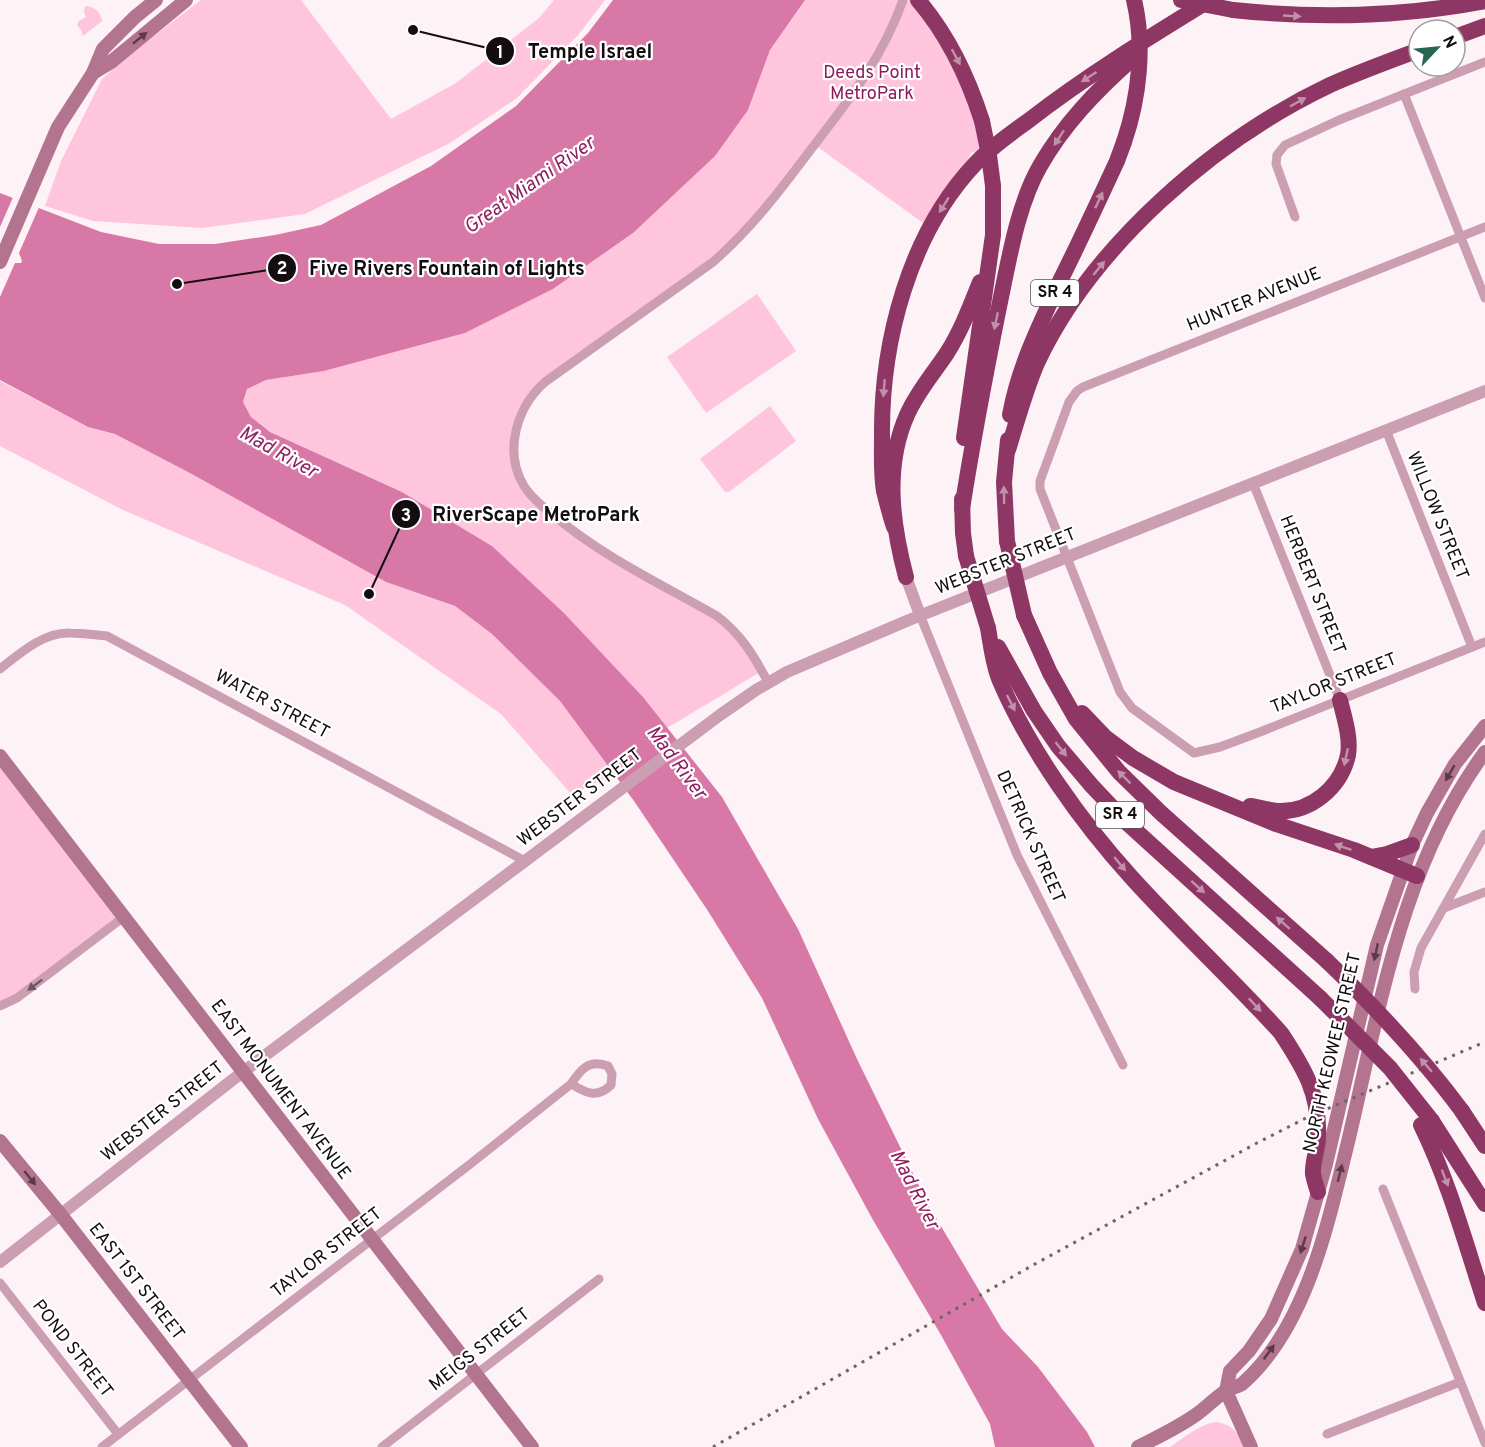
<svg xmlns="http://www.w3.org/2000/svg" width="1485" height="1447" font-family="Overpass,sans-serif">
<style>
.green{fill:#fec5dd}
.water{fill:#d878a6}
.pier{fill:#fdf2f6}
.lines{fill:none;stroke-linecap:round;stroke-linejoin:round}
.minor{stroke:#cb9eb1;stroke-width:9}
.tertiary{stroke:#cb9eb1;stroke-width:12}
.secondary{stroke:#b37490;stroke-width:14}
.motorway{stroke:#8f3764;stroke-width:16}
.rail{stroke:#6c6567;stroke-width:3;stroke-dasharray:3 6;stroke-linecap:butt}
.motorway-bridge{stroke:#8f3764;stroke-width:16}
.oneway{fill:#c191aa}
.oneway2{fill:#5b3b49}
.oneway3{fill:#6f5660}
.labels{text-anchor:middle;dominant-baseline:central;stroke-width:4.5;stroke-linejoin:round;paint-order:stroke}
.shield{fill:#fff;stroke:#5a5657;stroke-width:1.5}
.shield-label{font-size:16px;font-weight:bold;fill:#130d0f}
.park-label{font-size:18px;fill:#8c1a5b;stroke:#fff}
.street-label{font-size:18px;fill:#130d0f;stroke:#fff}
.water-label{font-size:20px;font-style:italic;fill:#901f5f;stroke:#fff}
.leader{fill:none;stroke:#130d0f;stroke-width:2}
.callout-dot{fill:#130d0f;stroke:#fff;stroke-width:2}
.mark-label{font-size:18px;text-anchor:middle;font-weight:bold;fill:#fff}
.callout-label{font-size:20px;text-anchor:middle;font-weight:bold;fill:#130d0f;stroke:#fff;stroke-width:4.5;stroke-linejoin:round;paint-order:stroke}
</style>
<rect width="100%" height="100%" fill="#fdf2f6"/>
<g class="green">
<polygon points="201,0 301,0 391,119 456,83 539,18 554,0 605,0 579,34 517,98 450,143 305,214 202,228 93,221 45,206 61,161 102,79 125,58"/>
<polygon points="805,0 911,0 952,49 989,155 972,152 930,228 815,145 739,240 535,391 514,441 525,487 577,535 717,616 762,671 667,728 643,697 564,613 492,546 402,492 270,432 251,417 243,402 247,389 266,380 324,371 465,333 553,289 633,233 748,110 770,50"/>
<path d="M85,6C94,7 101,11 102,21L83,36L81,30L77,25L79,21L86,17L84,12Z"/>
<polygon points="757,294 796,351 706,413 667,357"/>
<polygon points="0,381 88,427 115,434 188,472 386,582 455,606 492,634 560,701 614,774 572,795 501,714 345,605 123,510 0,446"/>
<polygon points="770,406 796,441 729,492 725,492 700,459"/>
<polygon points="0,758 125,916 0,1006"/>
<path d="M1216,1422C1233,1425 1238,1432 1244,1447H1170C1184,1438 1199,1424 1216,1422Z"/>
</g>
<polygon class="water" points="613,0 805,0 770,50 748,110 715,156 633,233 553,289 465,333 324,371 266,380 247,389 243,402 251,417 270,432 402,492 492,546 564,613 643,697 722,797 798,929 857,1059 929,1206 1002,1329 1038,1367 1087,1432 1095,1447 995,1447 990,1424 941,1335 873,1220 818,1119 762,998 708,911 634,801 560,701 492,634 455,606 386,582 188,472 115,434 88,427 0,380 0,193 101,232 159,244 215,244 275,235 321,225 431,166 516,106 588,33"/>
<polygon class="pier" points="14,195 40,205 19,253 22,261 21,263 15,263 0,297 0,227"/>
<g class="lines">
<g class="minor">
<polyline points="1404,94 1485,298"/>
<polyline points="1295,217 1276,164 1277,155 1285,145 1339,120 1485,62"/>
<polyline points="1485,227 1083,387 1077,391 1069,402 1040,481 1040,489 1120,692 1132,708 1194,753 1220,747 1260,732 1485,642"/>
<polyline points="1386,430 1472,647"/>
<polyline points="1253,483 1340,700"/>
<polyline points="920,615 1017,855 1123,1065"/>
<path d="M0,669C19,654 43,632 70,633C82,633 95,635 107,636L525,861"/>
<path d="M768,682C754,656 741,634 717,616C663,585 605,558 557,518C545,508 532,499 524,486C503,451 517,407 545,382L713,262C752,228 782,188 812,148C849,100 883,57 903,0"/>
<polyline points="1444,908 1485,892"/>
<polyline points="1415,989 1414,972 1421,948 1485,834"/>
<polyline points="0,1006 17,998 125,916"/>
<polyline points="1383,1189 1485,1443"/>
<polyline points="0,1283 118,1434"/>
<polyline points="1327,1434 1460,1382"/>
<path d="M102,1447L469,1165L571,1084C581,1069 589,1059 608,1066L612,1074L611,1085C597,1099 586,1093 571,1084"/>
<polyline points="382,1447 599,1279"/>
</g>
<g class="tertiary">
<polyline points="906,577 920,615"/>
<polyline points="0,1262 231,1081 720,715 756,690 787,672 909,620 1485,391"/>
</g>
<g class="secondary">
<polyline points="93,73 111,62 186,0"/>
<polyline points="0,262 58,127 93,73 103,49 135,17 156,0"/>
<polyline points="0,756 532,1447"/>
<polyline points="0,1141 61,1215 241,1447"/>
<polyline points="1226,1391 1230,1371 1249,1351 1271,1319 1302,1249 1326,1164 1377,945 1412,845 1427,813 1455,764 1485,726"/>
<polyline points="1226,1391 1251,1447"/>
<path d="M1138,1447C1158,1437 1179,1427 1197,1414C1207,1407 1216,1397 1226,1391C1231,1388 1237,1387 1242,1384C1307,1327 1328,1223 1348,1142C1380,1008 1401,866 1485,752"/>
</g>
<g class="motorway">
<path d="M918,0C948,35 968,77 982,121"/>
<path d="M1233,10C1318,19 1401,17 1485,1"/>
<polyline points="1455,37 1485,26"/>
<path d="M1010,415C1019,365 1041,322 1062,277C1081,239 1099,200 1117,161L1124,142"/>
<polyline points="964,438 993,235 993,186"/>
<path d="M1008,450C1017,421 1025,391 1037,363C1092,246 1214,140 1330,85C1359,72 1389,61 1419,50"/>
<polyline points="962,499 963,533 966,556"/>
<path d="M962,509C973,439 986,371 1000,302C1009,259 1018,204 1040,166C1064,124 1096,91 1132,59"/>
<path d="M894,527C890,515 887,503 884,491C881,474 882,455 882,437C881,342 909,234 975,164C991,147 1010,134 1028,121C1086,76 1148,38 1210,0"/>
<polyline points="1007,541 1004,482 1008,440"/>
<path d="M906,577C892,524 884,467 907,415C917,392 933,374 947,353C961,331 970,307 980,282"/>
<polyline points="1024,615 1050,673 1076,719 1119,772 1161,813 1327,961"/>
<path d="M988,628C991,645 993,665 1000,681C1029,749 1082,823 1132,878C1180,931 1233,980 1281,1033C1304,1068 1320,1094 1318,1137C1318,1149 1312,1162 1313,1174C1314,1180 1316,1186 1318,1192"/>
<polyline points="998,647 1034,711 1058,746 1092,786 1125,821 1320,998"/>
<polyline points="1082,713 1106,738 1133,758 1174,782 1276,824 1354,850 1417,876"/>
<path d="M1250,806C1259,807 1268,810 1277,811C1311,813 1341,787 1348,755C1351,737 1344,717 1340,700"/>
<polyline points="1371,857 1387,854 1412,845"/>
<polyline points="1462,1111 1485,1146"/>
<polyline points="1432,1121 1485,1204"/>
<path d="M1421,1125C1449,1182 1465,1242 1485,1303"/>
</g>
<polyline class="rail" points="713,1447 1035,1264 1257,1143 1308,1117 1485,1042"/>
<g class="motorway-bridge">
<polyline points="1181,0 1233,10"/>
<polyline points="982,121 989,155 993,186"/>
<path d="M1124,142C1139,98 1145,46 1134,0"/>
<polyline points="1007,541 1024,615"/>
<polyline points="966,556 988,628"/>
<path d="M1327,961C1376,1008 1422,1057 1462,1111"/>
<polyline points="1320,998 1390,1068 1432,1121"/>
</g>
</g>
<defs><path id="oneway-solid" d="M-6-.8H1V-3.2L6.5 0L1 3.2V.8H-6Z" transform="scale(1.5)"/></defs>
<g class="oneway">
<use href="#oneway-solid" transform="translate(1292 16) rotate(3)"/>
<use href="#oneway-solid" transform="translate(956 57) rotate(62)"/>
<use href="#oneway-solid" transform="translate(1089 77) rotate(147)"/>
<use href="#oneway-solid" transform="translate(1298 102) rotate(-29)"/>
<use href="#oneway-solid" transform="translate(1059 138) rotate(123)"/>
<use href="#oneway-solid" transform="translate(1099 200) rotate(-65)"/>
<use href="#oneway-solid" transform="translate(944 205) rotate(122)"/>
<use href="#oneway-solid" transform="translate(1099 268) rotate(-51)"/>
<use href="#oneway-solid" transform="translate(996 321) rotate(102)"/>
<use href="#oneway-solid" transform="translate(884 388) rotate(95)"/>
<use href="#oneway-solid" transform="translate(1004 495) rotate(-91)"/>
<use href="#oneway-solid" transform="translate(1011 703) rotate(63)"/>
<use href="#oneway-solid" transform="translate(1061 749) rotate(52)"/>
<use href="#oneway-solid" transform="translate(1346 757) rotate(102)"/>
<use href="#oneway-solid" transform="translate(1124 777) rotate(-135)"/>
<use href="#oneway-solid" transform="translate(1343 847) rotate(-161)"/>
<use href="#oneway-solid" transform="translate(1120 864) rotate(51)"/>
<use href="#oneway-solid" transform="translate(1198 887) rotate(42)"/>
<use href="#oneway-solid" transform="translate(1283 923) rotate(-139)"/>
<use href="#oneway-solid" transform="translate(1255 1005) rotate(47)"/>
<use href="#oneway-solid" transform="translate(1426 1065) rotate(-131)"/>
<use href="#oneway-solid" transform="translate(1445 1178) rotate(69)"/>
</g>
<g class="oneway2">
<use href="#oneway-solid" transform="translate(140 38) rotate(-39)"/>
<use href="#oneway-solid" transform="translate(1450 773) rotate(120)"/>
<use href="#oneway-solid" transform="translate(1376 952) rotate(102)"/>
<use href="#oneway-solid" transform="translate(1340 1173) rotate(-76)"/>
<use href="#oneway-solid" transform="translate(30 1178) rotate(51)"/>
<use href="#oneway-solid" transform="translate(1303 1245) rotate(108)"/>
<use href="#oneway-solid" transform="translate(1269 1352) rotate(-54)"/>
</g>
<use class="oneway3" href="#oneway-solid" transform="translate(35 985) rotate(143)"/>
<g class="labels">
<g class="shield">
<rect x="1031" y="280" width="48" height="26" rx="4.5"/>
<rect x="1096" y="802" width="48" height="26" rx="4.5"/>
</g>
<g class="shield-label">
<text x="1055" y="293">SR 4</text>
<text x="1120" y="815">SR 4</text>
</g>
<g class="park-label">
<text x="872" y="73">Deeds Point<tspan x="872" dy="21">MetroPark</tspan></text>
</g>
<g class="street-label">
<text transform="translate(1254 300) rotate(-22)">HUNTER AVENUE</text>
<text transform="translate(1437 516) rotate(68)">WILLOW STREET</text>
<text transform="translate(1006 562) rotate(-22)">WEBSTER STREET</text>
<text transform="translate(1312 585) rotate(68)">HERBERT STREET</text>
<text transform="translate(1334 684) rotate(-22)">TAYLOR STREET</text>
<text transform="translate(272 705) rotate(28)">WATER STREET</text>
<text transform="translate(580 798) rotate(-37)">WEBSTER STREET</text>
<text transform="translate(1030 837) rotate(66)">DETRICK STREET</text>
<text transform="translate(1333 1053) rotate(-77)">NORTH KEOWEE STREET</text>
<text transform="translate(280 1090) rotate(53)">EAST MONUMENT AVENUE</text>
<text transform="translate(163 1112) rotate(-38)">WEBSTER STREET</text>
<text transform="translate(327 1253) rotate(-38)">TAYLOR STREET</text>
<text transform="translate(136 1282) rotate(52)">EAST 1ST STREET</text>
<text transform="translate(72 1349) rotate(52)">POND STREET</text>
<text transform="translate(480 1350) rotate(-38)">MEIGS STREET</text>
</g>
<g class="water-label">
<text transform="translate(530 186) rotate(-35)">Great Miami River</text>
<text transform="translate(278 453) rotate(29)">Mad River</text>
<text transform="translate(676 763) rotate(53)">Mad River</text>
<text transform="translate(914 1190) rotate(63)">Mad River</text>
</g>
</g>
<path class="leader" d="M413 30L500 51M177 284L282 268M369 594L406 514"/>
<g class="callout-dot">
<circle cx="413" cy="30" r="6"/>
<circle cx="177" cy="284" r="6"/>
<circle cx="369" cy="594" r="6"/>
<circle cx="500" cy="51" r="15"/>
<circle cx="282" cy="268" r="15"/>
<circle cx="406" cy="514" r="15"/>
</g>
<g class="mark-label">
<text x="500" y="58">1</text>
<text x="282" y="274">2</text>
<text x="406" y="521">3</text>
</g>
<g class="callout-label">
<text x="590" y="58">Temple Israel</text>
<text x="447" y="275">Five Rivers Fountain of Lights</text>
<text x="536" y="521">RiverScape MetroPark</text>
</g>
<g transform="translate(1437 48) rotate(64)"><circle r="28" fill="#ffffff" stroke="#a19e9f" stroke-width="1.5"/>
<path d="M0-4.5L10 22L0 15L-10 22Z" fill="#266653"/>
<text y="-9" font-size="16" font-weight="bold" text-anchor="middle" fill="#130d0f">N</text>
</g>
</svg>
